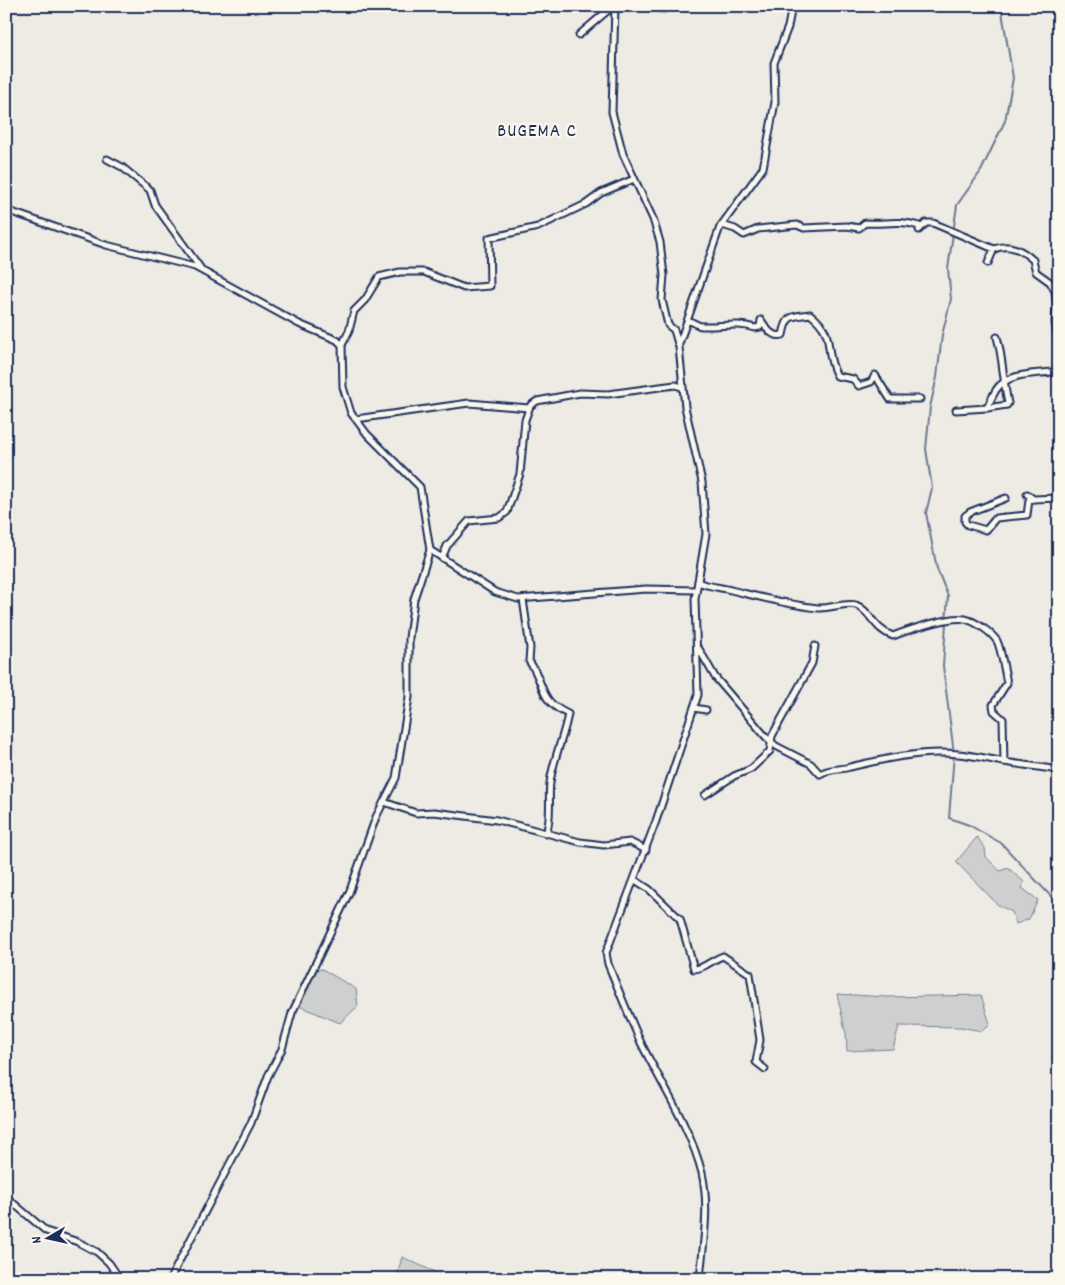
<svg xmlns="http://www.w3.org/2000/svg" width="1065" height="1285" font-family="Dekko,sans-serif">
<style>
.green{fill:#cecfcf;stroke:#747f96}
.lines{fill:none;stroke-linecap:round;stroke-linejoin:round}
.stream{stroke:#6d7892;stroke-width:2}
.minor-casing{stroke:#1b2f5e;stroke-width:9}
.minor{stroke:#fbf7ec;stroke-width:5}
.labels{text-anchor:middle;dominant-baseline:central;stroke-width:4.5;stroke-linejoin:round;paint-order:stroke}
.quarter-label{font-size:19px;letter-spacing:1px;fill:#1b2f5e;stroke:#fbf7ec}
</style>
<rect width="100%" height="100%" fill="#eeebe4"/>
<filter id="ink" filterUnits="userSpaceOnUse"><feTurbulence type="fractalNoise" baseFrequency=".02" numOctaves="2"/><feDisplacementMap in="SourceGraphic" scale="10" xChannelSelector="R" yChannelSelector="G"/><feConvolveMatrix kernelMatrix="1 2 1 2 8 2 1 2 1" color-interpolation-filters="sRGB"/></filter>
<g filter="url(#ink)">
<g class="green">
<polygon points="977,837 985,848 986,857 1000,871 1008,868 1024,882 1022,888 1038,900 1029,919 1016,924 1012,912 998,905 956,862"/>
<polygon points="322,969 356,989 358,1006 340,1023 299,1006 317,970"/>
<polygon points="837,994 887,997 981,995 990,1024 981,1031 961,1027 899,1026 893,1049 847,1051 846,1034"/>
<polygon points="402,1257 450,1279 396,1279"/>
</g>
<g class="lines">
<polyline class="stream" points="1001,6 1013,78 1005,121 981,171 957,205 948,269 951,299 942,335 937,377 930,407 926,449 932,488 926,513 937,569 948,596 943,666 954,754 949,818 969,825 1001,843 1059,905"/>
<g class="minor-casing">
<g id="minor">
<path d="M615,6L612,112L623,154L653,219L660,242L664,275L662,300L668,325L674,330L679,347L685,407L702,482L706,534L695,599L698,695L656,821L606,953L608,964C619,991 630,1019 642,1045C662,1085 691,1129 702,1173C710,1208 703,1244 700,1279"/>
<polyline points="639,6 664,9 673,6"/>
<polyline points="579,35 613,6"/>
<polyline points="107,159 122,167 150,190 155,205 201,269"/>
<polyline points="6,210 106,245 195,267 299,324 337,340 342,345 343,387 351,413 367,434 420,487 430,550 495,592 518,599 646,589 696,590"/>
<path d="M722,225L735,229L744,235L758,229L797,225L804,228L847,226L859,228L865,223C885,225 896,219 919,226V230L926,223H933L994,249L988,263"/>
<path d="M994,249C1010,243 1022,250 1033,260L1036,272L1050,282L1055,291L1057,305L1055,322L1059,350"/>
<path d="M688,321C694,321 696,326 702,326C721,327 737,322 755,328L760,327L761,320C767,329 772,338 783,335C787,314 791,317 810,314C838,336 822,349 837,376L853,379L859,386L871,382L875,375L890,399H920"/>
<path d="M997,337C1003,358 1003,381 1008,403L1007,405L987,408C990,402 993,395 996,390C1008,371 1039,375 1059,371"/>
<polyline points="679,344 720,227 763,168 775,102 774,63 788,27 792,6"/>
<polyline points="342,345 349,331 354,311 365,300 379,277 400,272 424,272 464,288 490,286 489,238 538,227 586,204 601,193 634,179"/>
<polyline points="956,410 987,408"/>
<polyline points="356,419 469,403 529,408"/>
<polyline points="1027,494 1033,499 1059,498"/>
<polyline points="1006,498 970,512 965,516 965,522 968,525 986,530 996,518 1027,515 1029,500 1033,499"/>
<polyline points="442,558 447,546 469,521 499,518 507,512 520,474 525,420 530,406 537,401 580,393 608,394 675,385 682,387"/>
<path d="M698,582C709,587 720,587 731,590C760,597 789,605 818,608C830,609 845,602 856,605C870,610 873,629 893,636C908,630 950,616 965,619C975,621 991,632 997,641C1001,648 1005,674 1007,683L993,705L994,711L1003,719L1004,762L1059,770"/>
<path d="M523,599L530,648L529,661C546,684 537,700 568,714C564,737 553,759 550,783C548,799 552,818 546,834"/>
<path d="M699,649L715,677L766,737L776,746L811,764L820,774C830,768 840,770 850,767C884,759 923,750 958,754C973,755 988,759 1004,762"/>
<polyline points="694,708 706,710"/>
<polyline points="705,795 734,776 751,769 770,751 772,736 812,663 815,646"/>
<polyline points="384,802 416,813 434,812 497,820 580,842 604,845 630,842 646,850"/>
<path d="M635,880L649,889L680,919L694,969C706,968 711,960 723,956L750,974L760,1040L756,1062L765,1069"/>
<polyline points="6,1197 46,1231 78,1242 97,1252 109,1263 120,1279"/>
<polyline points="170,1279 251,1123 268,1076 282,1049 292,1013 349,893 376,817 396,778 409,697 409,638 414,599 430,550"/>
</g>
</g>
<use href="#minor" class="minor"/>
</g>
</g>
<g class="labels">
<g class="quarter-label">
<text x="537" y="132">BUGEMA C</text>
</g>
</g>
<rect width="1065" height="1285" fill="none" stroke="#fbf7ec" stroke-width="25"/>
<rect x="12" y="12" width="1040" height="1260" fill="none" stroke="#1b2f5e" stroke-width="2" filter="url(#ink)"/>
<g transform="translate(48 1238) rotate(261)" stroke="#fbf7ec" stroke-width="4" paint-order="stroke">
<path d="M0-4L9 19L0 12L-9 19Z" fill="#1b2f5e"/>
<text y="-8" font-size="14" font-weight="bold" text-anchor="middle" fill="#1b2f5e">N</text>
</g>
</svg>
